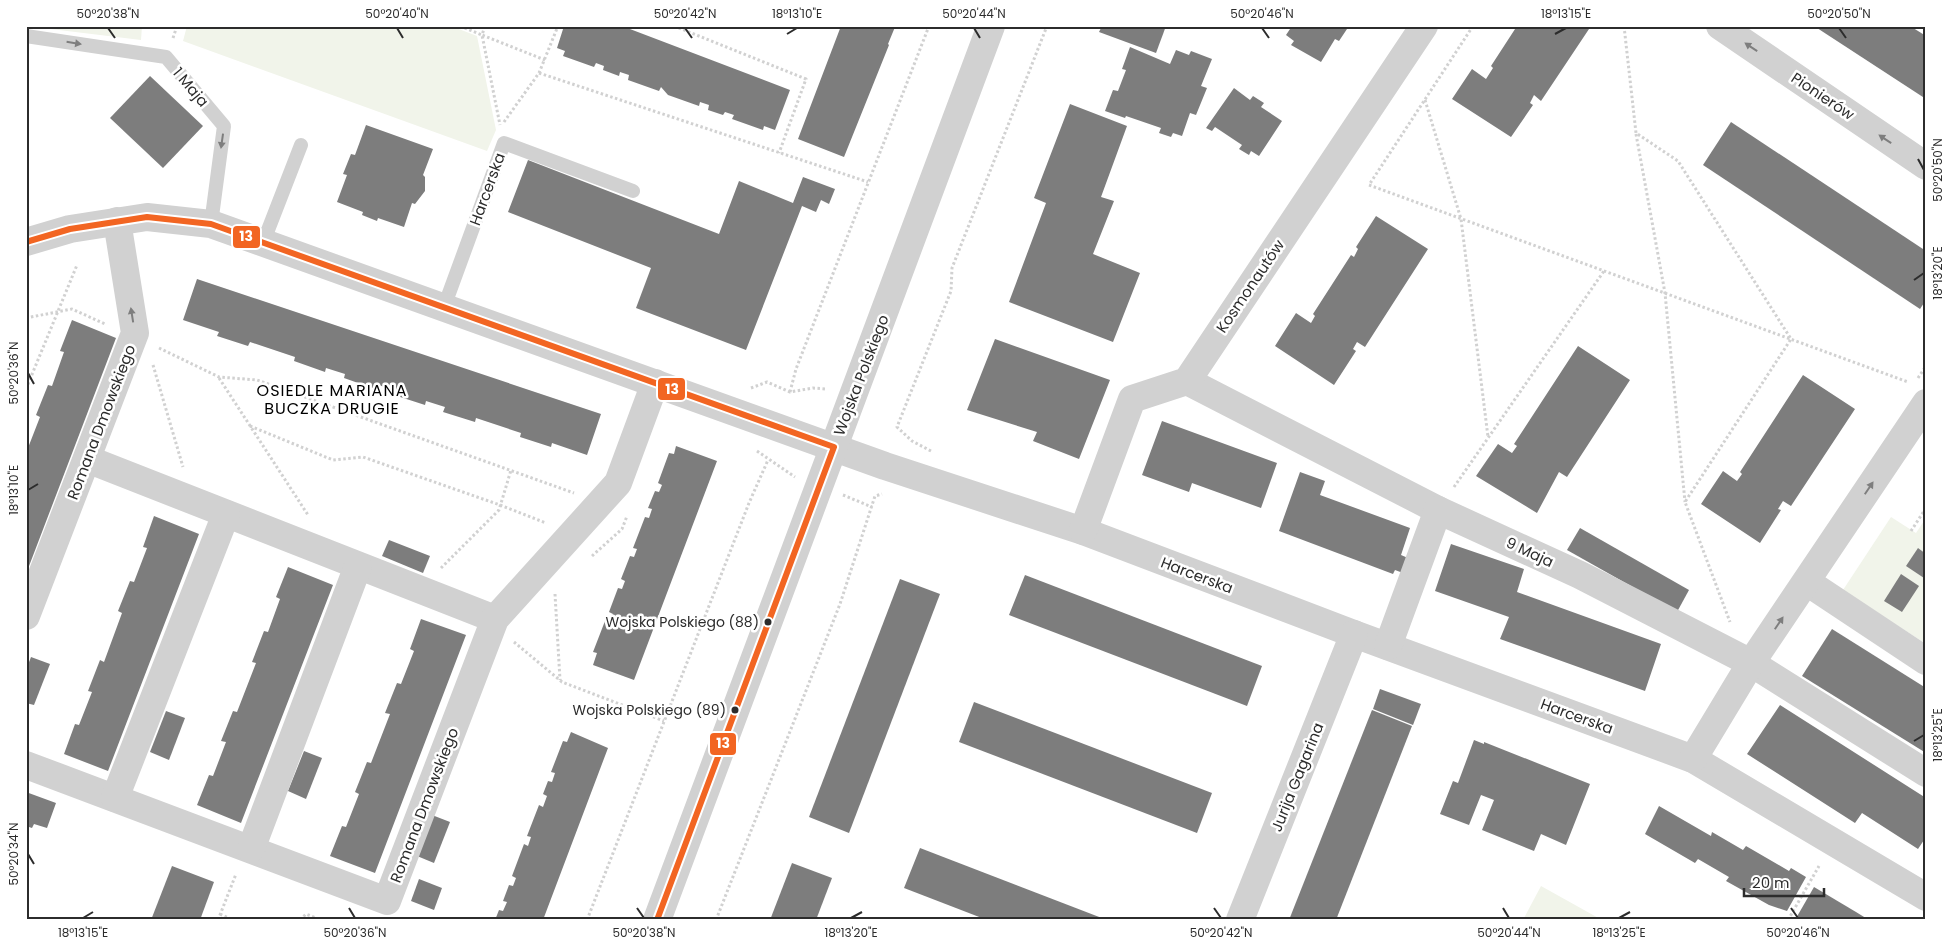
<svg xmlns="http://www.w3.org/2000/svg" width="1952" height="946" font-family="Poppins,sans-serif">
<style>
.green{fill:#f1f4ea}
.building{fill:#7d7d7d}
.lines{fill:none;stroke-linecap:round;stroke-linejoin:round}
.path{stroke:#d1d1d1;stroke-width:3;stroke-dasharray:2.5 2.5;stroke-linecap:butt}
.service{stroke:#d1d1d1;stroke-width:14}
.minor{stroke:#d1d1d1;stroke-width:28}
.tertiary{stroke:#d1d1d1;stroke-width:28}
.bus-1-casing{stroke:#fff;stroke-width:10}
.bus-1{stroke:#f26522;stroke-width:6}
.oneway{fill:#7e7e7e}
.ticks{fill:none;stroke:#2c2c2c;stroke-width:2}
.bus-dot{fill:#2c2c2c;stroke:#fff;stroke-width:2}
.labels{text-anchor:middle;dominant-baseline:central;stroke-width:5;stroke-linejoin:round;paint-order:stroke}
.bus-label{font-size:14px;fill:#2c2c2c;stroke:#fff;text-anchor:end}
.street-label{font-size:15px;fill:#2c2c2c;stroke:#fff}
.neighbourhood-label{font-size:16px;letter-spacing:1px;fill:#000;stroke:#fff}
.line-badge{stroke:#fff;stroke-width:2}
.badge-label{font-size:14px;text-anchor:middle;font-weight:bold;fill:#fff}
.neatline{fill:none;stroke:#2c2c2c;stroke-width:2}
.ticks-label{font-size:12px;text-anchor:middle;fill:#2c2c2c}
</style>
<rect width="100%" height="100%" fill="#fff"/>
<g class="green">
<polygon points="26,26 142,26 141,40"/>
<polygon points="187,26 451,26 477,36 496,130 487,151 183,41"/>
<polygon points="1891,517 1916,533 1926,518 1926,644 1843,590"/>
<polygon points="1541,886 1602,920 1523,920"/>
</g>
<g class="building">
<polygon points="564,26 622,26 790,90 775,130 764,126 763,130 732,119 734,115 725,112 723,115 708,110 709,105 700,102 699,106 668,95 661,87 659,91 628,80 629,75 620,72 619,76 603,70 604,66 596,63 594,67 563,56 565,51 557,48"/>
<polygon points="841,26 895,27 888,44 889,45 844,157 798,139"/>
<polygon points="1102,26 1166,26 1156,53 1099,32"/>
<polygon points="1292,26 1343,26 1347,29 1339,41 1335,39 1321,62 1291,45 1294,41 1286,35"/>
<polygon points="1517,26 1591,26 1541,101 1534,95 1530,103 1533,105 1511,137 1452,99 1472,69 1486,79 1493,68 1491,66"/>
<polygon points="1814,26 1910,26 1926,36 1926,99"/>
<polygon points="1130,47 1170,64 1176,50 1189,55 1191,51 1212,59 1201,86 1207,88 1196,115 1190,113 1182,136 1173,133 1171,137 1159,133 1161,128 1126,116 1125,118 1105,111 1113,90 1118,91 1126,70 1122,69"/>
<polygon points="150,76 203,126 163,168 110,118"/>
<polygon points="1234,88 1250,100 1253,96 1264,103 1261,107 1282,121 1259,156 1251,151 1249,155 1239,149 1242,145 1215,127 1212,131 1206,128"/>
<polygon points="1070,104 1127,126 1101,197 1114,201 1093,254 1140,273 1113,342 1009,302 1046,203 1034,198"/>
<polygon points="1731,122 1926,251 1926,300 1920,309 1703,165"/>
<polygon points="366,125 433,149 423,175 425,177 425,191 415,204 412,203 404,227 378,218 377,221 362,215 363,212 337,202 347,175 343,174 351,154 355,155"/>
<polygon points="528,160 719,234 739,181 793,203 803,177 835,189 829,204 821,200 816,212 802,206 746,350 636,308 651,268 508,212"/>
<polygon points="1376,216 1428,249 1365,347 1357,342 1353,349 1356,351 1334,385 1275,346 1296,313 1311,323 1315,316 1313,314 1351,255 1354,257 1358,249 1356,247"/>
<polygon points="197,279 601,414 587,455 552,443 551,447 520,437 521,433 476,418 475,422 443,412 445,407 426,401 425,405 394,395 395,391 376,384 375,389 344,378 345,374 326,368 325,372 294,361 295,357 250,342 248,346 217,336 219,332 183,320"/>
<polygon points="72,320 116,338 26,574 26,453 40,417 36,415 48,385 52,386 64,352 60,351"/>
<polygon points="995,339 1110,380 1079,459 1033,441 1037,432 967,410"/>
<polygon points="1578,346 1630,380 1567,477 1559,472 1537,513 1476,476 1498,444 1512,453 1517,446 1514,444"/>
<polygon points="1803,375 1855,409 1791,506 1783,501 1778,509 1781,510 1760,543 1701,504 1723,471 1737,481 1742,474 1740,472"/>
<polygon points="1162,421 1277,463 1261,508 1192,483 1189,492 1142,475"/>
<polygon points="676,446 717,461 634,680 593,665 597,653 593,652 605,621 609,622 613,614 609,612 618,588 622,589 625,581 621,579 630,556 634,557 637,549 633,548 645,517 649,518 652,509 648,508 655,491 659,492 662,485 658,483 669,453 674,454"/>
<polygon points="1300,472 1325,481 1320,495 1410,528 1401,555 1408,558 1403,573 1395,570 1393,574 1279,531"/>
<polygon points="154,516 199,534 108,771 64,754 75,724 79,725 92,692 88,691 100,660 104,662 122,613 118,611 130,581 134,582 147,548 143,547"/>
<polygon points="1580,528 1689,590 1677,612 1567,550"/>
<polygon points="389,540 430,556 423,573 382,556"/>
<polygon points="1451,544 1524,569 1517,592 1661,644 1645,691 1500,639 1509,617 1435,591"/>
<polygon points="1918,548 1926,554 1926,575 1924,578 1906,566"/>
<polygon points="288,567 333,585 241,823 197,805 209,775 213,776 226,742 221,741 233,711 237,712 256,663 252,662 264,631 268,632 280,599 276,597"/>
<polygon points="1901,574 1919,586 1902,612 1884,601"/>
<polygon points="1025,575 1262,666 1247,706 1009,615"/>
<polygon points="900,579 940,594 849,833 809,817"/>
<polygon points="421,619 466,635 375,873 330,856 342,826 346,827 359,794 355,792 367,762 371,763 390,714 385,713 397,683 401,684 414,651 410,649"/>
<polygon points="1832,629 1926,688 1926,753 1802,676"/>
<polygon points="31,657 50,664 34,705 26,703 26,670"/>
<polygon points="1380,689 1421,704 1413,725 1373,709"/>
<polygon points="974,702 1212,793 1197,833 959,742"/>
<polygon points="1780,705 1926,798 1926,837 1918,849 1862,813 1855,823 1747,754"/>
<polygon points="1372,710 1412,726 1336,920 1289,920"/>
<polygon points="166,711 185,718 169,760 150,752"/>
<polygon points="571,732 608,748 543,920 495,920 499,910 503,911 507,902 503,901 509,885 513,886 516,878 512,876 524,844 528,846 531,837 527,836 539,805 543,807 547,796 543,794 548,781 552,782 555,773 551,772 563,741 567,742"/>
<polygon points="1474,740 1484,744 1484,742 1590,784 1566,845 1541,834 1534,851 1482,830 1494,800 1481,795 1469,825 1440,814 1453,781 1458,783"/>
<polygon points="304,751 322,758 306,799 288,791"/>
<polygon points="26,792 56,803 47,828 34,824 32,828 26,826"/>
<polygon points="1659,806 1711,836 1712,832 1743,850 1746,846 1789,871 1791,868 1806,877 1787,911 1769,905 1726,881 1729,877 1698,859 1695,863 1645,834"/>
<polygon points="432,815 450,822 434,863 417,856"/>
<polygon points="920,848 1107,920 987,920 904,888"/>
<polygon points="792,863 832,878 816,920 770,920"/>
<polygon points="172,866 214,882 200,920 151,920"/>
<polygon points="419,879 442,888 434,910 411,901"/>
<polygon points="1814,887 1856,912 1869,920 1795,920"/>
</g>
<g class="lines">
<g class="path">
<polyline points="460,26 482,35 500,125"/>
<polyline points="485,26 482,35 545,60"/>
<polyline points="674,26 806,79 779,153"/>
<polyline points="1473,26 1369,185 1908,382"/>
<polyline points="1624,26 1636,133 1678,161 1791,339 1685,502 1730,622"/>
<polyline points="173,38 177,26"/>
<polyline points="539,73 868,182"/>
<polyline points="1425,100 1461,219 1488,437"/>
<polyline points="504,122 539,73 558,26"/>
<polyline points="1636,134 1665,293 1685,502"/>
<polyline points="26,318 72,309 105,324"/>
<polyline points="159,348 219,377 257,380 574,493"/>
<polyline points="153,365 183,467"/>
<polyline points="219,378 308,515"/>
<polyline points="1918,378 1926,366"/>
<polyline points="751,388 767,382 790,392 813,388 826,389"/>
<polyline points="26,389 77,265"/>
<polyline points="790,392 796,369 929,26"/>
<polyline points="250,426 333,460 363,457 500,505 546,523"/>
<polyline points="757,451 795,477"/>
<polyline points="931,451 912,441 897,427 951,291 952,268 1047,26"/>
<polyline points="1454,487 1604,271"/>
<polyline points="843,495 872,507"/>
<polyline points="1911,531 1926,508"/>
<polyline points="592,556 622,529 627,516"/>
<polyline points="441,568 499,510 511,470"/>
<polyline points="555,594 560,680"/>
<polyline points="514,642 562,682 664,721"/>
<polyline points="220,914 233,920"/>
<polyline points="218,920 236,874"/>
<polyline points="300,920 306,914 321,920"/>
<polyline points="587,920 749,503 768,460"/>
<polyline points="716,920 840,604 875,496 882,494"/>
<polyline points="1788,920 1819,866"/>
</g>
<g class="service">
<polyline points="26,36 166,57 224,126 211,224"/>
<polyline points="263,243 301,145"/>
<polyline points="444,307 504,143 633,191"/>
</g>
<g class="minor">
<polyline points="1720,26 1926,166"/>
<polyline points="26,242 70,229 147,217 211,224 885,466 1083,531 1354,634 1693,759 1926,897"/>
<polyline points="1187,381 1438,510"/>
<polyline points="87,459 495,619"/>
<polyline points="1083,531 1132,399 1187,381 1424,26"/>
<polyline points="1807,582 1926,661"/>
<polyline points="26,616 135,333 117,221"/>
<polyline points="1388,646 1438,510 1580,575 1751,663 1926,773"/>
<polyline points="1693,759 1751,663 1926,403"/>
<polyline points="26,765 387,901 495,619 618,483 655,383"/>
<polyline points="115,798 226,514"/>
<polyline points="251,849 358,566"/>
<polyline points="1240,920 1354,634"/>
</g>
<polyline class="tertiary" points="657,920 991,26"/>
<g class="bus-1-casing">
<polyline id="bus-1" points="26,242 70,229 147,217 211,224 834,447 657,920"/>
</g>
<use href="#bus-1" class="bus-1"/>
</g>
<defs><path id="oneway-solid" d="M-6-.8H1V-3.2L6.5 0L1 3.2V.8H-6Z" transform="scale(1.25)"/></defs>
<g class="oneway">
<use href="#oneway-solid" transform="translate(74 43) rotate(9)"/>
<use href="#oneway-solid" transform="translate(1751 47) rotate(-146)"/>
<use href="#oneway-solid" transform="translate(1885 139) rotate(-146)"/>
<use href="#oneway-solid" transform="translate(222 141) rotate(98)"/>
<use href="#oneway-solid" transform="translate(132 315) rotate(-99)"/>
<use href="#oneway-solid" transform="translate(1869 488) rotate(-56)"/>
<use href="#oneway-solid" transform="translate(1779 623) rotate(-56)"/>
</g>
<path class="ticks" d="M108,28L115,38M397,28L403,38M685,28L692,38M974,28L980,38M1262,28L1269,38M1839,28L1846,38M787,34L797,28M1555,34L1566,28M1918,159L1924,170M1914,280L1924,273M28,373L34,384M28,490L38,484M1914,741L1924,735M28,854L34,864M349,908L355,918M637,908L644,918M1214,908L1221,918M1503,908L1509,918M1791,908L1798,918M83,918L93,912M851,918L862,912M1619,918L1630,912"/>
<g class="bus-dot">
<circle cx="768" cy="622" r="4.5"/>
<circle cx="735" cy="710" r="4.5"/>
</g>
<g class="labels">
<g class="bus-label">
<text x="759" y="622">Wojska Polskiego (88)</text>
<text x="726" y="710">Wojska Polskiego (89)</text>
</g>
<g class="street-label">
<text transform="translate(191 87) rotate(50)">1 Maja</text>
<text transform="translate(1823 96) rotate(34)">Pionierów</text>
<text transform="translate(487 189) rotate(-70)">Harcerska</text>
<text transform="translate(1250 286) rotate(-56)">Kosmonautów</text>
<text transform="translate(861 375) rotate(-69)">Wojska Polskiego</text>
<text transform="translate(101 422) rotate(-69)">Romana Dmowskiego</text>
<text transform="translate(1530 552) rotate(25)">9 Maja</text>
<text transform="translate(1197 575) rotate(21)">Harcerska</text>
<text transform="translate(1577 716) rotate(20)">Harcerska</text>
<text transform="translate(1297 777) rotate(-68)">Jurija Gagarina</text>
<text transform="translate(424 805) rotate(-69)">Romana Dmowskiego</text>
</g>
<g class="neighbourhood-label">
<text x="332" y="390">OSIEDLE MARIANA<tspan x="332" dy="18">BUCZKA DRUGIE</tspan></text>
</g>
</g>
<g class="line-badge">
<rect x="232" y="225" width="29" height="24" rx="5" fill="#f26522"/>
<rect x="657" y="377" width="29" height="24" rx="5" fill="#f26522"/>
<rect x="709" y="732" width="28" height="24" rx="5" fill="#f26522"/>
</g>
<g class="badge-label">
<text x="246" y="241">13</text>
<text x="672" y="394">13</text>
<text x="723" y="748">13</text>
</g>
<rect width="1952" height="946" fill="none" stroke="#ffffff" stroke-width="55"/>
<path d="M1744 888v8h80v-8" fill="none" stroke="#2c2c2c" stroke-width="2.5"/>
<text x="1752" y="888" font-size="15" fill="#2c2c2c" stroke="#ffffff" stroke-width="4" paint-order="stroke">20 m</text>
<rect x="28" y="28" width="1896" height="890" class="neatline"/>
<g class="ticks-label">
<text x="108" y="18">50°20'38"N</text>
<text x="397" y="18">50°20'40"N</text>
<text x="685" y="18">50°20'42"N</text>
<text x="797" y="18">18°13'10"E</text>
<text x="974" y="18">50°20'44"N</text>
<text x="1262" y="18">50°20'46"N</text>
<text x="1566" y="18">18°13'15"E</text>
<text x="1839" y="18">50°20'50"N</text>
<text transform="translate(1938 170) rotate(-90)" y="4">50°20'50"N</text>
<text transform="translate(1938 273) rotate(-90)" y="4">18°13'20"E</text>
<text transform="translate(14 373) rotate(-90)" y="4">50°20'36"N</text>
<text transform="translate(14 490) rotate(-90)" y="4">18°13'10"E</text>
<text transform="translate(1938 735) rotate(-90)" y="4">18°13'25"E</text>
<text transform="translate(14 854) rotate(-90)" y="4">50°20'34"N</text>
<text x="83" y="937">18°13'15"E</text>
<text x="355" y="937">50°20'36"N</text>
<text x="644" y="937">50°20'38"N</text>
<text x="851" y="937">18°13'20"E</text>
<text x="1221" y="937">50°20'42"N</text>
<text x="1509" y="937">50°20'44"N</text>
<text x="1619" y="937">18°13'25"E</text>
<text x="1798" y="937">50°20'46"N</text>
</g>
</svg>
